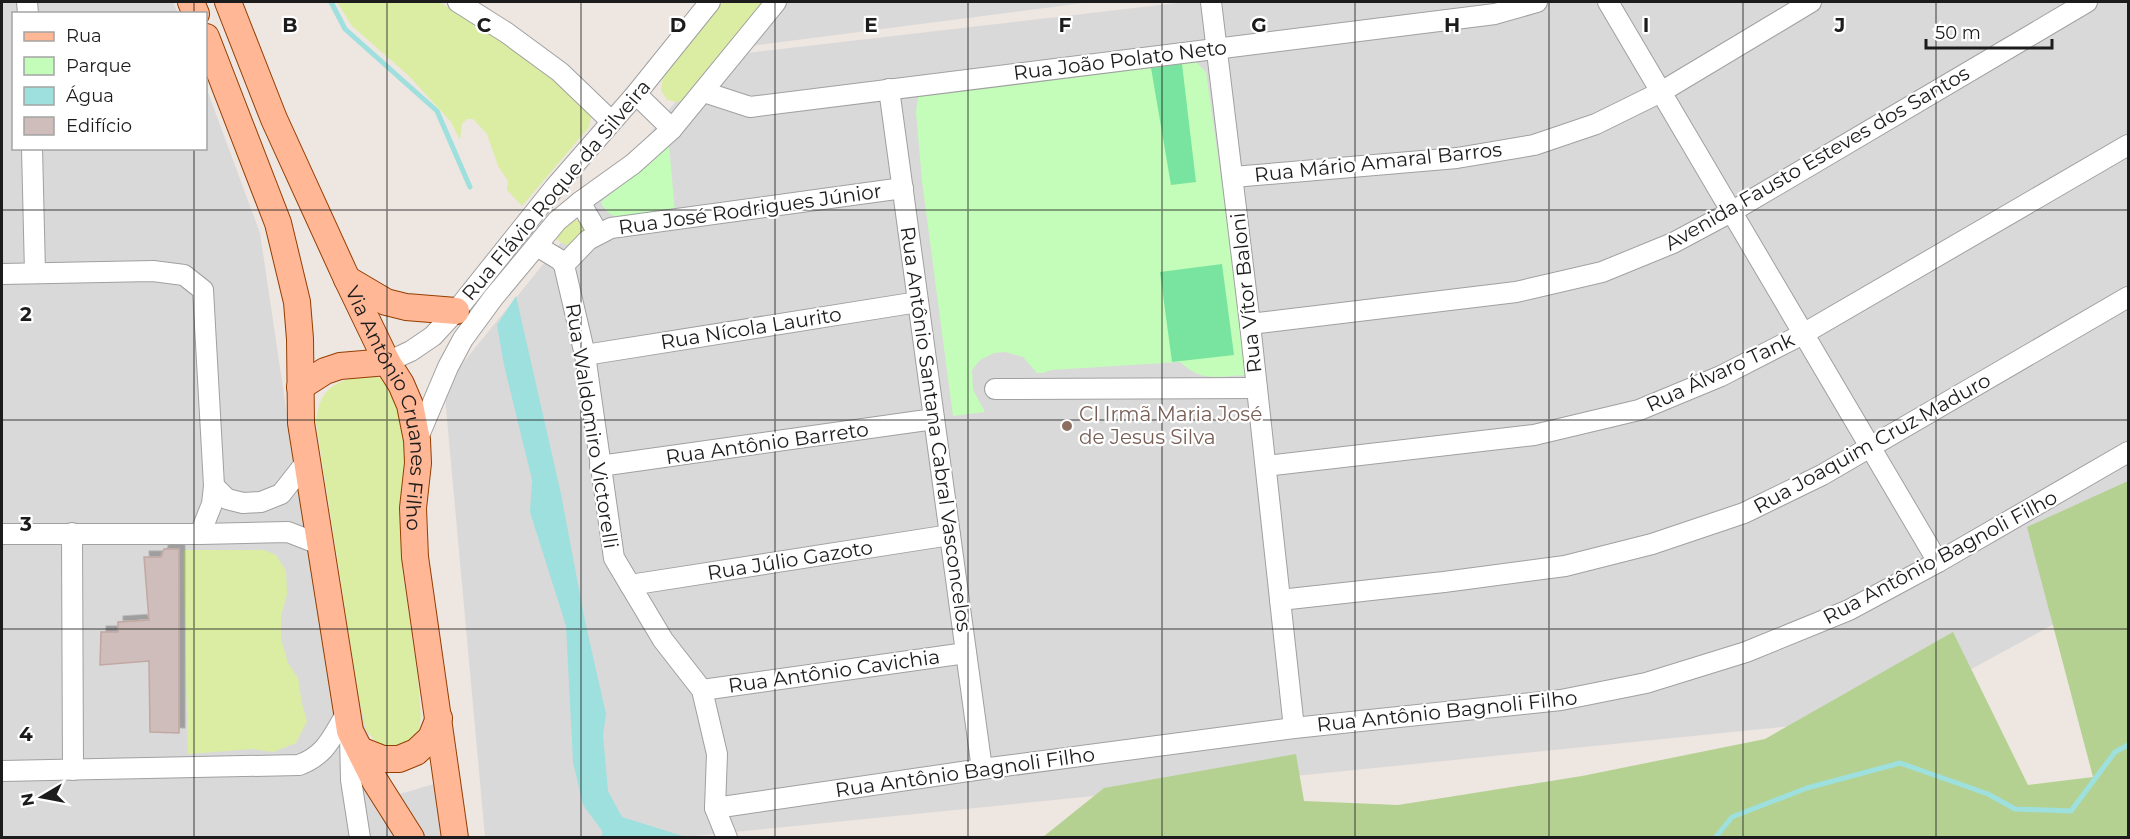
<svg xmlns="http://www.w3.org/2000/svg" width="2130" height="839" font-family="Montserrat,sans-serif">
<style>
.residential{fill:#dad9d9}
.grass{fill:#daeda2}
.forest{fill:#b4d192}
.park{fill:#c4fdb9}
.pitch{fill:#78e49f}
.water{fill:#9de0de}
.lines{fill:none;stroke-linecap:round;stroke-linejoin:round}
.stream{stroke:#9de0de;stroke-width:5}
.building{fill:#cebdba;stroke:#c1a8a2;stroke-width:1.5;filter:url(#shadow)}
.minor-casing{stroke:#a0a0a0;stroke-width:22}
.major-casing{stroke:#943e00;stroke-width:28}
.minor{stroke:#fff;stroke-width:20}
.major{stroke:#ffb795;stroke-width:26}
.grid{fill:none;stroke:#1c1c1c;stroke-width:1.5;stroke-opacity:0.55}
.education-dot{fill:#8d6e63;stroke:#fff;stroke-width:2}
.labels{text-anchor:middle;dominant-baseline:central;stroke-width:4.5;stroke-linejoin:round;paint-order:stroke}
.street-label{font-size:20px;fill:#1c1c1c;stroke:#fff}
.education-label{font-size:20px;fill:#785e54;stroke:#fff;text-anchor:start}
.grid-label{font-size:20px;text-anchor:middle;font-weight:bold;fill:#1c1c1c;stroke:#fff;stroke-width:4.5;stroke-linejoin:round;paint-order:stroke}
</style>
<defs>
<filter id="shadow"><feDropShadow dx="5.5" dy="-5.5" stdDeviation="0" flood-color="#0004"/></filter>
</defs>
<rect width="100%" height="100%" fill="#eee6e1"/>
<g class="residential">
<polygon points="2,2 173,2 178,13 14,14 14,148 206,148 206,87 260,233 294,462 397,837 2,838"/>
<polygon points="752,2 1091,2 711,51"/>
<polygon points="1186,2 2128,2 2128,584 1883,717 685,837 485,837 444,386 712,57"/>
<polygon points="458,777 463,837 408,837 393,796"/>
</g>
<g class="grass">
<polygon points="337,2 439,2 540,64 588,107 591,117 589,127 522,206 507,190 508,181 498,166 487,134 473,119 467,119 462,124 460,140 451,122 409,76 352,26"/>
<polygon points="722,2 765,2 687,99 677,102 667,100 661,90 663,76"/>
<path d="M575,220L582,221C587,233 580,238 571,245L564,244L554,238Z"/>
<path d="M365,375L381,378L398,390L410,429L404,462L400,525L403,575L418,678L421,717L418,733L409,744L393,748L377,743L366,730L359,698L316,422C320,388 333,382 365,375Z"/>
<polygon points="183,550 264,550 276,555 286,571 287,594 281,616 281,639 288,663 298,678 302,704 307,721 296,743 273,752 253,749 188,754"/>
</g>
<polygon class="forest" points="2128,481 2128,837 1043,837 1104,788 1296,754 1304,801 1398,805 1582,776 1765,739 1953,632 2028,785 2093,777 2027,527"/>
<g class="park">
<path d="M1191,57L1206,72L1243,333L1247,375C1217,376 1203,383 1180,362L1051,370L1043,373H1037L1023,357L1005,352L994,353L980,360L972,370L973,390L985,412L953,416L922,181L916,112L918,97L930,87Z"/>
<path d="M669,146L675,212C652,216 612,230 601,202Z"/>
</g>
<g class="pitch">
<polygon points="1182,64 1196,182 1171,185 1151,68"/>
<polygon points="1222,264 1234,355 1172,362 1160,272"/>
</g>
<polygon class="water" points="516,296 561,494 585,621 606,714 603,735 608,791 622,817 686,837 601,837 603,832 583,805 573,762 566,626 530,512 532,480 504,365 497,325"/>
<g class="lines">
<g class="stream">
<polyline points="331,2 345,29 437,111 470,187"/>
<polyline points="1715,838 1732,817 1807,788 1900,763 1988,794 2015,809 2071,811 2115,752 2128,745"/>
</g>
</g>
<polygon class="building" points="164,549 179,549 179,733 150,732 149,661 100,665 101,632 118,632 118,622 149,620 144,557 161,557"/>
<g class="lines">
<g class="minor-casing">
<g id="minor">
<polyline points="27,2 28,14"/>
<polyline points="458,2 507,33 560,72 611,121"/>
<polyline points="1211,2 1250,324 1294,728"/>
<polyline points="1608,2 1938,562"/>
<polyline points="889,89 982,769"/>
<polyline points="704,92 750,107 1495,14 1537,2"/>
<polyline points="636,94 672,129"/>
<polyline points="32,148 35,273"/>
<polyline points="1233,177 1457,158 1534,145 1596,124 1661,92 1811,2"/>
<polyline points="580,202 598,233"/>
<polyline points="537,246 560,260 564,265 585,355 614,558 663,640 702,690 717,754 715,808 727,838"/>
<polyline points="564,265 588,240 611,228 903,188"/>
<polyline points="2,274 153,271 184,275 203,290 214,486 212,504 200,534"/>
<polyline points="1250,324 1516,292 1602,272 1673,243 1731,212 2087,2"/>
<polyline points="585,355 918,302"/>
<polyline points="387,362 411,351 433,336 456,311 555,187 636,94 710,2"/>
<polyline points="995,389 1257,388"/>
<polyline points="417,440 448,367 463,339 493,298 557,221 580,202 633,164 672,129 776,2"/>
<polyline points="600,466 934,419"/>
<polyline points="1266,466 1534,435 1639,410 1721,376 1803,334 2128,145"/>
<polyline points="214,486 227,499 243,503 261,502 281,494 307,461"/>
<polyline points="72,533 73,770"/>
<polyline points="2,534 200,534 288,532 319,544"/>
<polyline points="630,585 950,535"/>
<polyline points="1280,600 1444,582 1565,566 1652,544 1744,513 1822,475 2128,297"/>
<polyline points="702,690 966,653"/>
<polyline points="350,734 351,780 360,838"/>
<path d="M2,771L299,765C326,755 332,737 346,714"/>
<polyline points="715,808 982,769 1294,728 1561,700 1646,683 1746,652 1849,610 1938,562 2128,452"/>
</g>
</g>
<g class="major-casing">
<g id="major">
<polyline points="191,2 196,14"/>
<path id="s1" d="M228,2L274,119L347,279L387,362L401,384L410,405L417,440L418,463L413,508L415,557L455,838"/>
<polyline points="206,37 278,223 297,302 300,339 301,423 350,731 375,781 411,838"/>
<polyline points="347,279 386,302 406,307 456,311"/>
<polyline points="300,387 325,371 340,366 387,362"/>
<polyline points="360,750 383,759 399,759 416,752 431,738 439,718"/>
</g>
</g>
<use href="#minor" class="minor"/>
<use href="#major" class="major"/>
</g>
<path class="grid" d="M194,2V14M387,2V838M581,2V838M775,2V838M968,2V838M1162,2V838M1355,2V838M1549,2V838M1743,2V838M1936,2V838M194,148V838M2,210H2128M2,420H2128M2,629H2128"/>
<circle class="education-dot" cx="1067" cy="426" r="6"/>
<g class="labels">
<g class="street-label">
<text transform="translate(1120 60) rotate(-7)">Rua João Polato Neto</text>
<text transform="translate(1817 158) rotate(-30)">Avenida Fausto Esteves dos Santos</text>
<text transform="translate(1378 162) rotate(-6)">Rua Mário Amaral Barros</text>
<text transform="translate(556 190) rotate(-50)">Rua Flávio Roque da Silveira</text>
<text transform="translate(750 209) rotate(-8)">Rua José Rodrigues Júnior</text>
<text transform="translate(1246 293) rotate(-96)">Rua Vítor Baloni</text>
<text transform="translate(751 328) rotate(-9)">Rua Nícola Laurito</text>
<text transform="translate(1720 372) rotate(-25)">Rua Álvaro Tank</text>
<text stroke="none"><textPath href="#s1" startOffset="440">Via Antônio Cruanes Filho</textPath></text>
<text transform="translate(592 426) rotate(81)">Rua Waldomiro Victorelli</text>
<text transform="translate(936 429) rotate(82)">Rua Antônio Santana Cabral Vasconcelos</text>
<text transform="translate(767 443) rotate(-8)">Rua Antônio Barreto</text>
<text transform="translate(1872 443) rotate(-29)">Rua Joaquim Cruz Maduro</text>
<text transform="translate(1940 557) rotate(-28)">Rua Antônio Bagnoli Filho</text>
<text transform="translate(790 560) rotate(-9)">Rua Júlio Gazoto</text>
<text transform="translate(834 671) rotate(-8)">Rua Antônio Cavichia</text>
<text transform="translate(1447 711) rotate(-6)">Rua Antônio Bagnoli Filho</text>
<text transform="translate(965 772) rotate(-8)">Rua Antônio Bagnoli Filho</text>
</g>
<g class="education-label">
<text x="1079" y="414">CI Irmã Maria José<tspan x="1079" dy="23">de Jesus Silva</tspan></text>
</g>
</g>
<g class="grid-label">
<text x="290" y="32">B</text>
<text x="484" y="32">C</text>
<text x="678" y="32">D</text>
<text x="871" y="32">E</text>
<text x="1065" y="32">F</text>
<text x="1259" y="32">G</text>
<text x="1452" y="32">H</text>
<text x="1646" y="32">I</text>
<text x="1840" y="32">J</text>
<text x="26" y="321">2</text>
<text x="26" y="531">3</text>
<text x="26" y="741">4</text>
</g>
<rect width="2130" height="839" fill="none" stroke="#1c1c1c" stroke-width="6"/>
<rect x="12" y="12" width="195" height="138" fill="#ffffff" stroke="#a4a4a4" stroke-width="1.5"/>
<rect x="24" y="32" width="30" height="9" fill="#ffb795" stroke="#a4a4a4" stroke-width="1.5"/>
<text x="66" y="42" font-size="18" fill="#1c1c1c">Rua</text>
<rect x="24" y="57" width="30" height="18" fill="#c4fdb9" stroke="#a4a4a4" stroke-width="1.5"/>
<text x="66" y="72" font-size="18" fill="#1c1c1c">Parque</text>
<rect x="24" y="87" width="30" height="18" fill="#9de0de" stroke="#a4a4a4" stroke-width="1.5"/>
<text x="66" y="102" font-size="18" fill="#1c1c1c">Água</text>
<rect x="24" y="117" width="30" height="18" fill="#cebdba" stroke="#a4a4a4" stroke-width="1.5"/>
<text x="66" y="132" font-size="18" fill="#1c1c1c">Edifício</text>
<g transform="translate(42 797) rotate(260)" stroke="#ffffff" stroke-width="4.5" paint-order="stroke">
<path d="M0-4.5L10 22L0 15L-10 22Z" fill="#1c1c1c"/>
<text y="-9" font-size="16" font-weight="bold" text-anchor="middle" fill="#1c1c1c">N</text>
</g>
<path d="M1926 39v9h126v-9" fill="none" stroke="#1c1c1c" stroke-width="3"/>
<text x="1935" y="39" font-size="18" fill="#1c1c1c" stroke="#ffffff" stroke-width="4.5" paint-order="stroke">50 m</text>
</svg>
